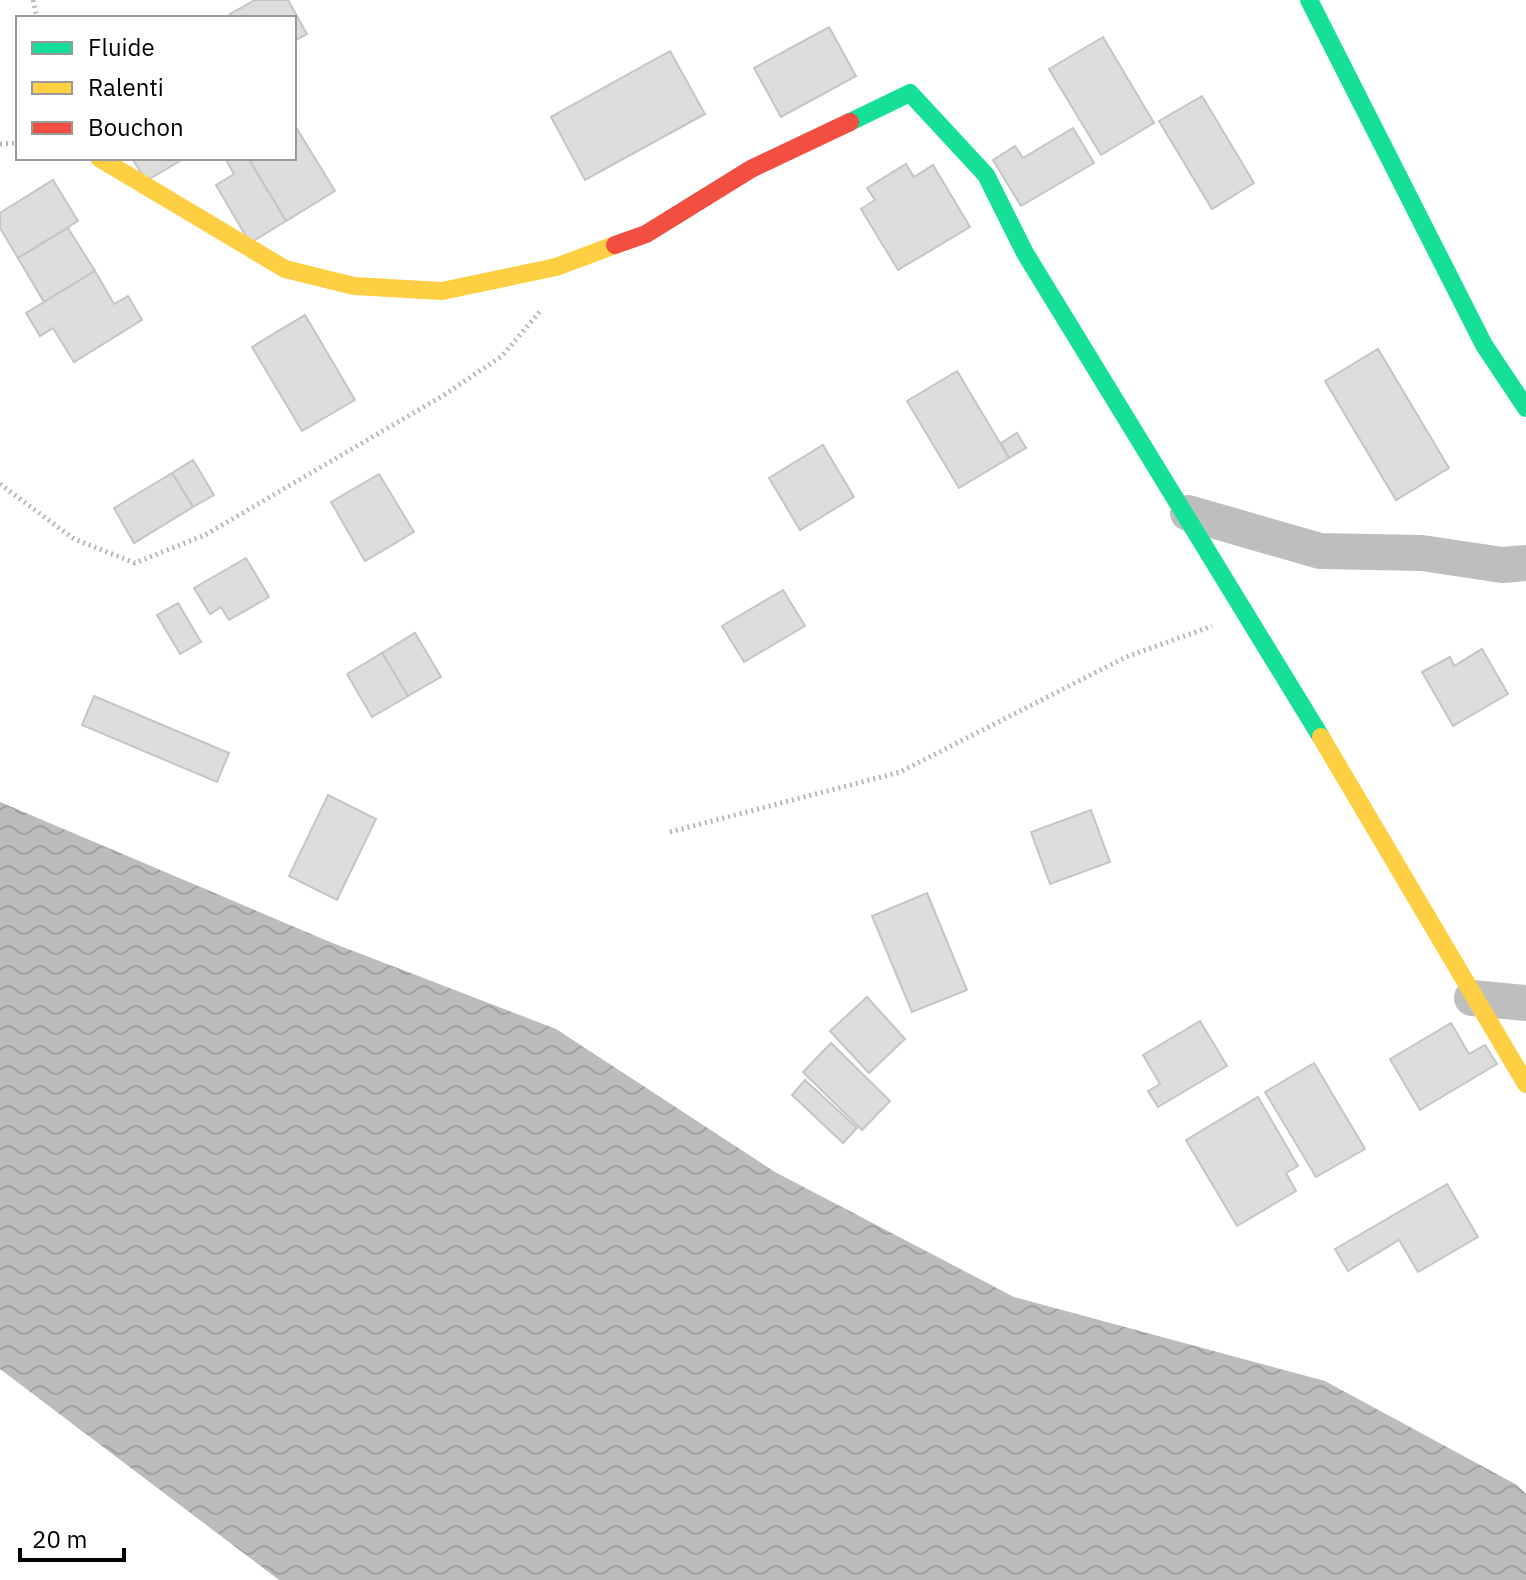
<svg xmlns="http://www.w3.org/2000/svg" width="1526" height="1580" font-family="'IBM Plex Sans',sans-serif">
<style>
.water{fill:url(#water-waves)}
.building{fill:#ddd;stroke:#c5c5c5;stroke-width:2}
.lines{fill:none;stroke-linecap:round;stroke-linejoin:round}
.path{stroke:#b8b8b8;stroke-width:5;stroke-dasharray:2 4;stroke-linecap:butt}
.street{stroke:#bebebe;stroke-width:36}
.fast{stroke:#16e098;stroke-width:18}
.slow{stroke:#ffcf43;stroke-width:18}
.jam{stroke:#f24e42;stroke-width:18}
</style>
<defs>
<pattern id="water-waves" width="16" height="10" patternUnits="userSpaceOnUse" patternTransform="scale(2)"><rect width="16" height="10" fill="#bcbcbc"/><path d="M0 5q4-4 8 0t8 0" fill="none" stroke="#a0a0a0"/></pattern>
</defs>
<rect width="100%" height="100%" fill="#fff"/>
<polygon class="water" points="0,802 330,942 556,1029 775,1172 1014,1297 1325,1381 1517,1485 1526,1494 1526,1580 279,1580 0,1369"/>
<g class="building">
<polygon points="255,0 288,0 307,34 294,41 294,18 232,18 230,14"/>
<polygon points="829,27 856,76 781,117 754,68"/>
<polygon points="1103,37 1154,123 1101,155 1049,69"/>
<polygon points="670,51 705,114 585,180 551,117"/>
<polygon points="1202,96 1254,183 1212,209 1159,121"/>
<polygon points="294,124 335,191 286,221 248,158 294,158"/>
<polygon points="1073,128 1094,163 1021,206 993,160 1015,146 1023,158"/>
<polygon points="132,158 185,158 146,181"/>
<polygon points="225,158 248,158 286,221 250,243 216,185 234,174"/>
<polygon points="906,164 914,177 933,165 970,227 898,270 861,209 875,200 867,188"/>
<polygon points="53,180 78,221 18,258 0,228 0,213"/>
<polygon points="68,228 95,271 44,302 18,258"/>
<polygon points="95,271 114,304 128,296 142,320 74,362 53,328 40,336 26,313"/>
<polygon points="305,315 355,400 302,431 252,347"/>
<polygon points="1378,349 1449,468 1396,500 1325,381"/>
<polygon points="957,371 1009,458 959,488 907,401"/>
<polygon points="1017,433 1026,448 1009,458 1001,443"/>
<polygon points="823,445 854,497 800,530 769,478"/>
<polygon points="193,460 214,495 193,507 172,473"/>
<polygon points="172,473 193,507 134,543 114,508"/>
<polygon points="379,474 414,532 365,561 331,502"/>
<polygon points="246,558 269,597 229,620 221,607 210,614 194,588"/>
<polygon points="783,590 805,626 744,662 722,626"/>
<polygon points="178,603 201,642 180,654 157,615"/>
<polygon points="415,633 441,677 408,696 382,653"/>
<polygon points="1482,649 1508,694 1453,726 1422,672 1450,657 1454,666"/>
<polygon points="382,653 408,696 372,717 347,674"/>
<polygon points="94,696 229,753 217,782 82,725"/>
<polygon points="328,795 376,819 337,900 289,876"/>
<polygon points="1091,810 1110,862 1050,884 1031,832"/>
<polygon points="927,893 967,990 912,1012 872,916"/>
<polygon points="867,997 905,1039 869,1073 830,1031"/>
<polygon points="1200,1021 1227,1066 1158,1107 1148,1091 1160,1084 1143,1055"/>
<polygon points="1451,1023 1469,1054 1485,1045 1497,1064 1420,1110 1390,1059"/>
<polygon points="831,1043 890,1101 862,1130 803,1072"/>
<polygon points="1314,1063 1365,1149 1316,1177 1265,1092"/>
<polygon points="805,1080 857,1128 843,1143 792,1095"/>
<polygon points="1258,1097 1298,1166 1286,1173 1296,1191 1237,1226 1186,1140"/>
<polygon points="1447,1184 1478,1237 1418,1272 1399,1240 1348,1271 1335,1249"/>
</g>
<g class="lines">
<g class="path">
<polyline points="33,0 37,18"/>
<polyline points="0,144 18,143"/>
<polyline points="0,484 74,539 135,563 205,535 444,395 502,356 542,309"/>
<polyline points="670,832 900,772 1126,657 1212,626"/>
</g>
<g class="street">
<polyline points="1188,513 1320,551 1422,553 1502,565 1526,563"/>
<polyline points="1472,998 1526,1003"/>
</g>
<g class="fast">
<polyline points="1309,0 1484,345 1526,408"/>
<polyline points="850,122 910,93 986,175 1025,253 1321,737"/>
</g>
<g class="slow">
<polyline points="99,158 285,269 354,286 442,291 556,267 615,245"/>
<polyline points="1321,737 1526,1084"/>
</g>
<polyline class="jam" points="615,245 646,234 751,169 850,122"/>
</g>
<rect x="16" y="16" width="280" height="144" fill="#ffffff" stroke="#999999" stroke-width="2"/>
<rect x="32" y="42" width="40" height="12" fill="#16e098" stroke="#999999" stroke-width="2"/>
<text x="88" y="56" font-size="24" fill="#000000">Fluide</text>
<rect x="32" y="82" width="40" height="12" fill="#ffcf43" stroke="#999999" stroke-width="2"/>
<text x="88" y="96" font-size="24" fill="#000000">Ralenti</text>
<rect x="32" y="122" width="40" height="12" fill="#f24e42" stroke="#999999" stroke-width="2"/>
<text x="88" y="136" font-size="24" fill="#000000">Bouchon</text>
<path d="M20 1548v12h104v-12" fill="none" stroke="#000000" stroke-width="4"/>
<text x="32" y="1548" font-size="24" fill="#000000" stroke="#ffffff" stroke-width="6" paint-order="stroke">20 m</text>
</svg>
